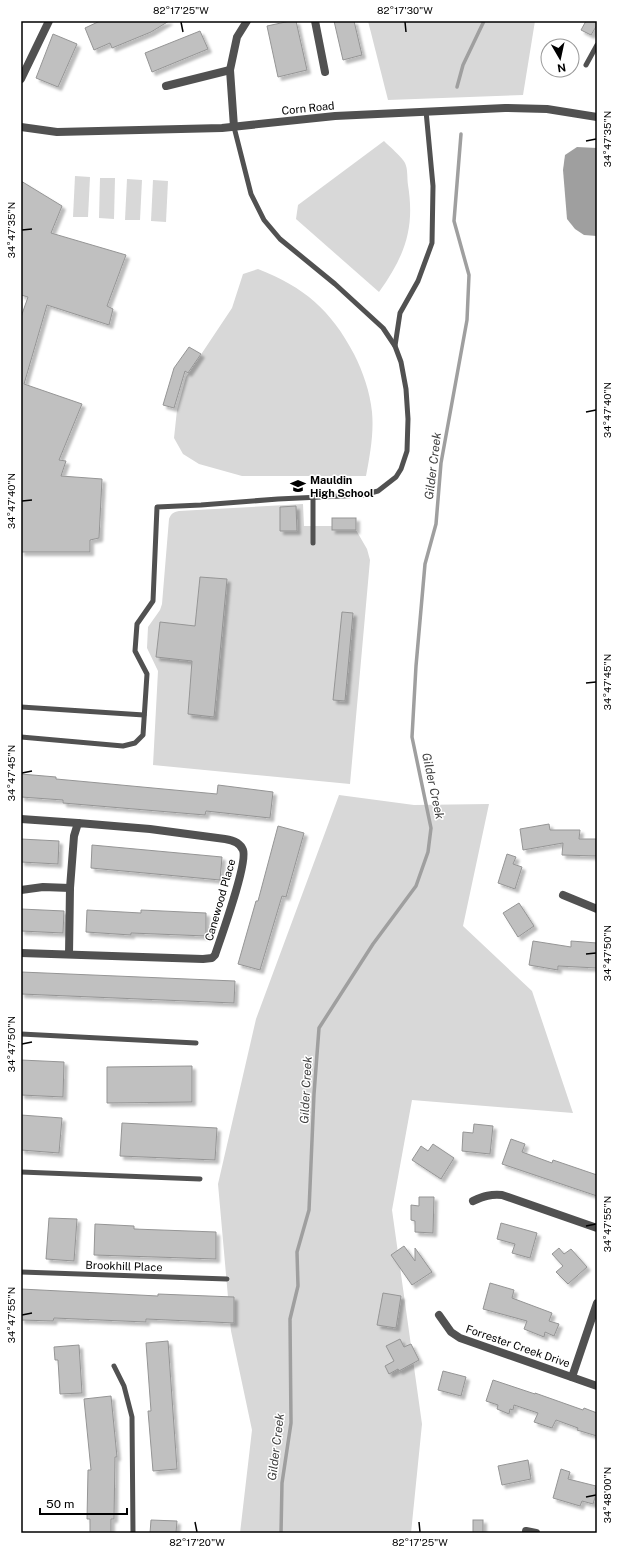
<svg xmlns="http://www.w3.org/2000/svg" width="618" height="1554" font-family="'Public Sans',sans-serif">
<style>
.green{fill:#d8d8d8}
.water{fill:#9f9f9f}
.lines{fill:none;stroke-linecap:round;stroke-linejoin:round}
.stream{stroke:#9f9f9f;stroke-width:3.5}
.building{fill:#c0c0c0;stroke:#959595;filter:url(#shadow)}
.service{stroke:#515151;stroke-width:5}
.minor{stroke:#515151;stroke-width:8}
.tertiary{stroke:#515151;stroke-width:8}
.ticks{fill:none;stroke:#000;stroke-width:1.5}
.labels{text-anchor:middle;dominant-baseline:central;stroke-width:3;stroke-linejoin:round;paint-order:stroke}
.street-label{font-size:11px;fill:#000;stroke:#fff}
.poi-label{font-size:11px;font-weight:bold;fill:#000;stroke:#fff;text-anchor:start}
.water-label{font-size:12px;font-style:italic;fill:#404040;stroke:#fff}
.neatline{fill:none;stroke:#000;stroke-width:1.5}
.ticks-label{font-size:10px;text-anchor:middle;fill:#000}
</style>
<defs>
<filter id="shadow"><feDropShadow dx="3.5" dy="3.5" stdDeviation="1" flood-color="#0004"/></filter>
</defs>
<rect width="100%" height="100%" fill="#fff"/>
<g class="green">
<polygon points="368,21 535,21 523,95 388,100"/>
<path d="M384,141C389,146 402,157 405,163C408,169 407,178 408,185C415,228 405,256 379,292L296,219L298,205Z"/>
<polygon points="75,176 90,177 88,217 73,217"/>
<polygon points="100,178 115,178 114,219 99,218"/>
<polygon points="127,179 142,180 140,220 125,220"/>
<polygon points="153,180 168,181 166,222 151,221"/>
<path d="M258,269C304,287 331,310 354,354C363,372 370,392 372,412C374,433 370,455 366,476H242L199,464L183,454L174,438L177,410L186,377L232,308L243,274Z"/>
<path d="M303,504L304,526H332L333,530H356L367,549L370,560L350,784L153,765L158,671L147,648L148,627L160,610L162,604L169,519C171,514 173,512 179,511Z"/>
<polygon points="339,795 414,805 489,804 463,926 532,991 573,1113 412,1100 392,1210 422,1424 411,1533 240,1533 252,1430 231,1331 218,1184 256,1019"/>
</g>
<polygon class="water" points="577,147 597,148 597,236 584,235 575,229 567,219 563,170 565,155"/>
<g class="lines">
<g class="stream">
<polyline points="457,87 463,65 484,21"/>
<polyline points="281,1533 282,1483 291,1423 290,1319 298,1286 297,1252 309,1210 314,1094 319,1028 373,944 416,886 428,852 431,828 412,737 416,666 425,564 436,524 441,463 467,320 469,275 454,221 461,134"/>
</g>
</g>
<g class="building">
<polygon points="100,21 169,21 151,32 112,48 110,43 94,50 85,28"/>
<polygon points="290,21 296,21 307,70 278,77 267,26"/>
<polygon points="334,21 354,21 362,55 343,60"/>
<polygon points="586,21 597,21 597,25 591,35 581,30"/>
<polygon points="200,31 208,49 152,72 145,53"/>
<polygon points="53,34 77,44 58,87 36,78"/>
<polygon points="21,181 62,206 51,233 126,255 107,306 113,309 109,325 47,305 24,384 82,404 59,460 66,461 61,476 102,479 99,538 90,540 90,552 21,552 21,317 28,297 21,295"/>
<polygon points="189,347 201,354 188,373 185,371 174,408 163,405 174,368"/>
<polygon points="296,506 297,531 280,531 280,507"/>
<rect x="332" y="518" width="24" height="12"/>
<polygon points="200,577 227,579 214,717 188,714 192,661 156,657 160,622 195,626"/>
<polygon points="342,612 353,613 345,701 333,700"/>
<polygon points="21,774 56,777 56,779 78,781 217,794 218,785 273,792 270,818 206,811 205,815 63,803 63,800 21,797"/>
<polygon points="549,824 550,830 580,830 579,839 596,839 596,856 562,855 563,843 523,850 520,829"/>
<polygon points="278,826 304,833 286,897 282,896 260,970 238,964 256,901 258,901"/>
<polygon points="21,839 59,841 58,864 21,862"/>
<polygon points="92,845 222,857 220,880 91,868"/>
<polygon points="507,854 516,857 513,864 522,867 515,889 498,883"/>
<polygon points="519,903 534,926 518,937 503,913"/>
<polygon points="21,909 64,911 63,933 21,931"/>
<polygon points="87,910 141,913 141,910 206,913 206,936 131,933 131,935 86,932"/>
<polygon points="533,941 571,947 571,941 597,943 597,968 558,966 558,970 529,965"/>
<polygon points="21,972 235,981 234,1003 21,994"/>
<polygon points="21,1060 64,1062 63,1097 21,1095"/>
<polygon points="192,1066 192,1102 107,1103 107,1067"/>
<polygon points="21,1115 62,1118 59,1153 21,1150"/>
<polygon points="122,1123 217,1128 215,1160 120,1156"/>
<polygon points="474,1124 493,1126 490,1154 462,1151 463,1132 473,1133"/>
<polygon points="511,1139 525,1144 522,1152 552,1163 553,1160 597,1175 597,1196 502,1164"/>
<polygon points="433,1144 454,1158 441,1179 412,1160 421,1146 428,1151"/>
<polygon points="419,1197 434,1197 433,1233 415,1232 415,1221 411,1220 411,1205 419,1206"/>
<polygon points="49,1218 77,1219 74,1261 46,1259"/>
<polygon points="501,1223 537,1233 530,1258 512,1253 515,1244 497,1239"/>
<polygon points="95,1224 134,1226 134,1229 216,1232 216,1259 94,1255"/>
<polygon points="404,1246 415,1261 415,1248 432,1272 412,1285 391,1255"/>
<polygon points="559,1248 564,1254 571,1249 587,1267 568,1284 556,1272 563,1266 552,1254"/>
<polygon points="490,1283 514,1290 512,1298 552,1313 549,1321 559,1324 554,1336 545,1332 544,1337 524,1329 527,1321 483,1309"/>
<polygon points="21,1289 158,1296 158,1294 234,1297 234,1323 146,1319 146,1322 54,1318 53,1321 21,1320"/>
<polygon points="383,1293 401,1296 396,1328 377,1325"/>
<polygon points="400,1339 404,1347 411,1344 419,1360 399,1371 398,1369 389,1374 385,1366 394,1361 386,1346"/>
<polygon points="168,1341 177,1469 153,1471 148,1411 151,1411 146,1343"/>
<polygon points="79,1345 82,1393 60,1394 58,1360 55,1360 54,1347"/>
<polygon points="443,1371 466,1377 461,1396 438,1390"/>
<polygon points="493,1380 535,1394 535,1393 583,1410 584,1408 597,1413 597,1436 577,1430 578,1428 556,1420 552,1428 534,1422 538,1413 514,1405 513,1410 510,1409 509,1414 497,1409 498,1405 486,1401"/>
<polygon points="111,1396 117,1457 115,1457 114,1519 111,1519 111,1533 90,1533 90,1519 87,1519 88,1470 91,1470 84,1399"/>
<polygon points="528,1460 531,1479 502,1485 498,1466"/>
<polygon points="561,1469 570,1472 568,1479 596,1486 595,1489 597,1491 593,1504 582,1501 580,1506 553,1498"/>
<polygon points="151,1520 177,1521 176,1533 150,1533"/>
<rect x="473" y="1520" width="10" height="13"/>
</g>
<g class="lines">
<g class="service">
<polyline points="586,65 597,45"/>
<polyline points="395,346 400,313 418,281 432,243 433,186 426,111"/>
<polyline points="313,543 313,497"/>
<polyline points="21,707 144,715"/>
<polyline points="21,737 123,746 135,743 143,735 147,674 135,651 137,624 153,601 157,507 201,505 278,499 363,495 378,491 396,477 401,469 407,451 408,419 406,389 401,362 395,346 383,328 335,284 280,239 264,220 251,194 234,127"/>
<polyline points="21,1034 196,1043"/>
<polyline points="21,1172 200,1179"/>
<polyline points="21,1272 227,1279"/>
<polyline points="114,1366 124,1386 132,1417 133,1533"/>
</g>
<g class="minor">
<polyline points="315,21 325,72"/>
<polyline points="21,79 49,21"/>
<polyline points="166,86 230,70"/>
<polyline points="234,127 230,70 237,37 247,21"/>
<polyline points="21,819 78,823"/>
<polyline points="21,890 43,887 70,888"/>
<polyline points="563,895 597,909"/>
<path d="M21,953L203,959L212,958L215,955C221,937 248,863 243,850C240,842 232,840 225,839L150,829L78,823L74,836L70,888L69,954"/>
<path d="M473,1201C484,1196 491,1194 502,1195L597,1228"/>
<polyline points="439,1315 451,1332 460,1338 597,1386"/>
<polyline points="572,1377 597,1303"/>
<polyline points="526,1531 536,1533"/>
</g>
<polyline class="tertiary" points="21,127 57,132 222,128 335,116 505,108 547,109 597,117"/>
</g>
<path class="ticks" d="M181,22L183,32M405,22L406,32M586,141L596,139M22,230L32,229M586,412L596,410M22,501L32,500M586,683L596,682M22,773L32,771M586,954L596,953M22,1044L32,1042M586,1226L596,1224M22,1315L32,1313M586,1497L596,1495M195,1522L197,1532M419,1522L420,1532"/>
<defs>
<g id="school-bare" transform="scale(1.2)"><path d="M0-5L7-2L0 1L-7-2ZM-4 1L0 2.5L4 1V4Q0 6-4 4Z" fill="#000" stroke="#fff" stroke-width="2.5" paint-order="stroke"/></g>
</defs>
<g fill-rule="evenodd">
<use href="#school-bare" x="298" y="486"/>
</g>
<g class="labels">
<g class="street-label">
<text transform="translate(308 108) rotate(-6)">Corn Road</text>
<text transform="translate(220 900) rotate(-74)">Canewood Place</text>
<text transform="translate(124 1266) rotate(2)">Brookhill Place</text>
<text transform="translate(518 1346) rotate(19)">Forrester Creek Drive</text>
</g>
<g class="poi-label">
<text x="310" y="480">Mauldin<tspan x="310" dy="13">High School</tspan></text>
</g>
<g class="water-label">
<text transform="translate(433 466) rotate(-83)">Gilder Creek</text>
<text transform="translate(433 786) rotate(78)">Gilder Creek</text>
<text transform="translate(306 1090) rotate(-87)">Gilder Creek</text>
<text transform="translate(276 1447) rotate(-83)">Gilder Creek</text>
</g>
</g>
<rect width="618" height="1554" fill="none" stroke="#ffffff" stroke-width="44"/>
<g transform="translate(560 58) rotate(171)"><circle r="19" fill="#ffffff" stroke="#999999"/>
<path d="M0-3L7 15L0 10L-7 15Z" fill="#000000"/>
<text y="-6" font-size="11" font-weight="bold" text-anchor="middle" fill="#000000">N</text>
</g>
<path d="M40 1508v6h87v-6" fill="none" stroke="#000000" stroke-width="2"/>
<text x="46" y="1508" font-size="12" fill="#000000" stroke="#ffffff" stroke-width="3" paint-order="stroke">50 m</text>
<rect x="22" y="22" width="574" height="1510" class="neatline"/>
<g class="ticks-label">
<text x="181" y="14">82°17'25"W</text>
<text x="405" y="14">82°17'30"W</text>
<text transform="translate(607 139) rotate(-90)" y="4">34°47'35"N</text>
<text transform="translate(11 230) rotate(-90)" y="4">34°47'35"N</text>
<text transform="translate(607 410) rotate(-90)" y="4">34°47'40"N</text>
<text transform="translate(11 501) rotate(-90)" y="4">34°47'40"N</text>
<text transform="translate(607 682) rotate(-90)" y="4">34°47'45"N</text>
<text transform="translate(11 773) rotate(-90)" y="4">34°47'45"N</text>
<text transform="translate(607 953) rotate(-90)" y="4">34°47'50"N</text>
<text transform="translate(11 1044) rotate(-90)" y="4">34°47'50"N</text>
<text transform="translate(607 1224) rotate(-90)" y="4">34°47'55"N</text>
<text transform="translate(11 1315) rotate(-90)" y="4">34°47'55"N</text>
<text transform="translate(607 1495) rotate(-90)" y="4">34°48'00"N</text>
<text x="197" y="1546">82°17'20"W</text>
<text x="420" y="1546">82°17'25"W</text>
</g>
</svg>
